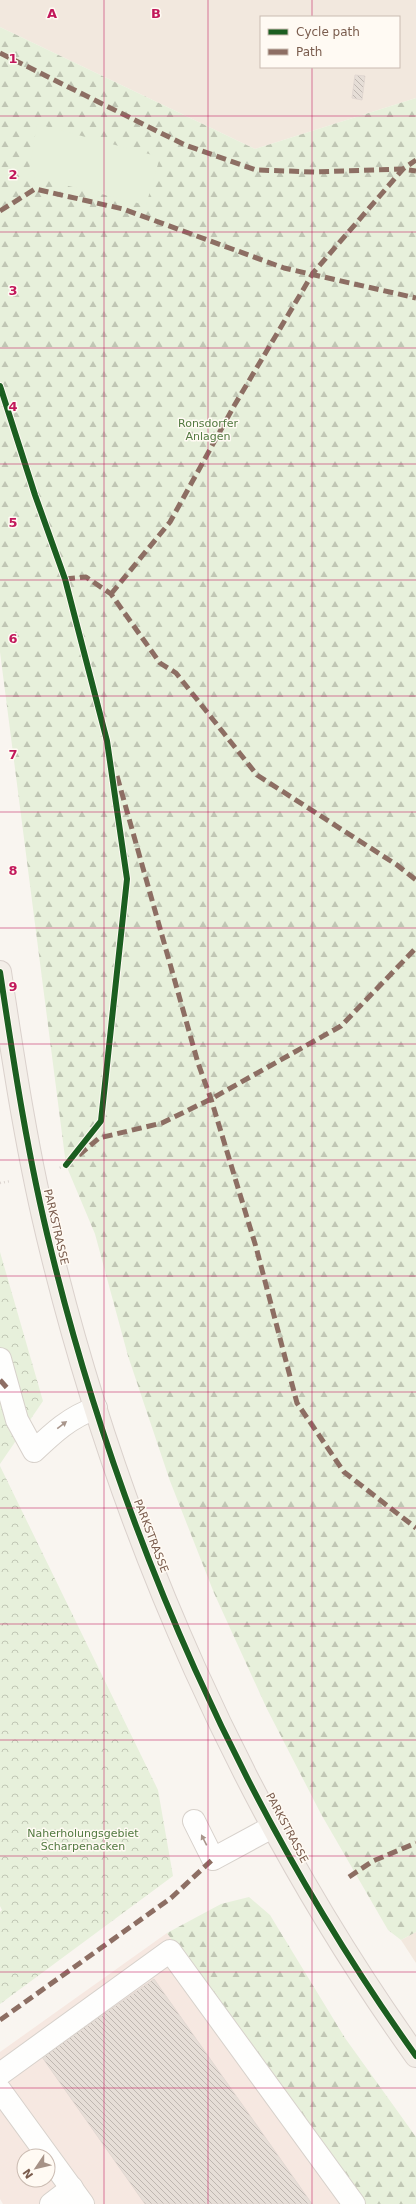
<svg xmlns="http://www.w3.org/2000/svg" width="416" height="2204" font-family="'DejaVu Sans',sans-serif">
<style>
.residential{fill:#f2e8de;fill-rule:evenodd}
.commercial{fill:#f6e8e1;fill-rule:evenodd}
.forest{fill:url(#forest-firs)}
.park{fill:url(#park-crowns)}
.pitch{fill:#e7f0db}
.building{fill:url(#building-back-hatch);stroke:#e2d8d2}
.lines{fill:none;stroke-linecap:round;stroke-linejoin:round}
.minor-casing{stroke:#d7d1cb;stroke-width:24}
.major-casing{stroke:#dad1cc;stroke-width:24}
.path{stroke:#dcd5d0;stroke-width:2.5;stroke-dasharray:1 3;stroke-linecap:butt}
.minor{stroke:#fefefd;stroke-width:22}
.major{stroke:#f3eee8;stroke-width:22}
.quiet{stroke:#8d6e63;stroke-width:5;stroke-dasharray:10 5;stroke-linecap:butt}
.cycleway-casing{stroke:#fffaf3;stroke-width:8}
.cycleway{stroke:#1b5e20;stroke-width:6}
.oneway{fill:#a8958b}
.grid{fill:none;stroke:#c2185b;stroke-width:1;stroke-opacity:0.55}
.labels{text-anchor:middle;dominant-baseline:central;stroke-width:3;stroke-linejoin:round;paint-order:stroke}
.park-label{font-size:11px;fill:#537a41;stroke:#fffaf3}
.street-label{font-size:11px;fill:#7a5c4d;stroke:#fffaf3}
.grid-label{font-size:13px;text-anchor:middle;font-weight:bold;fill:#c2185b;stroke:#fffaf3;stroke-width:3;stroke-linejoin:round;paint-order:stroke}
</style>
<defs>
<pattern id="forest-firs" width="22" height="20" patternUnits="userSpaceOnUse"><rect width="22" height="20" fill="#e7f0db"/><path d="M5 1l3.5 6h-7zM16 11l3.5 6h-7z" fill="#c0c6b4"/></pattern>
<pattern id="park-crowns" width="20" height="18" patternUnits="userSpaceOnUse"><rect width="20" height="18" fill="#e7f0db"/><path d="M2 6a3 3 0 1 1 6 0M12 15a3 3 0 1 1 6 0" fill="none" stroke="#c0c6b4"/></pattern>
<pattern id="building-back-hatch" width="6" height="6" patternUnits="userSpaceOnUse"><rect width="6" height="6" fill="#e6ded7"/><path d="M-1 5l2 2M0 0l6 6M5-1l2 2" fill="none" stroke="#bfb7b1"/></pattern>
</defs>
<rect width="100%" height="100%" fill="#f9f5f0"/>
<g class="residential">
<path d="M0,0H416V98L255,149L0,27ZM261,17H399V67H261Z"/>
<polygon points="416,1932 416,1963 401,1940"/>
</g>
<path class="commercial" d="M167,1933L359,2204H3L0,2199V2052ZM24,2156H48V2180H24Z"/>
<g class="forest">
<polygon points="0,27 255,149 416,98 416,1932 401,1940 388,1930 321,1814 267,1709 214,1593 170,1481 128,1356 95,1234 66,1165 0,652"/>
<polygon points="249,1897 270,1915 345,2038 416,2137 416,2204 359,2204 167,1933 221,1904"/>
</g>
<g class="park">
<polygon points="0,1252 43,1401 0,1464"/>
<polygon points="0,1466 158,1790 173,1876 0,2004 0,1912 2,1910 0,1906"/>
</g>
<polygon class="pitch" points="37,124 160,157 146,205 28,176"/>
<g class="building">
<polygon points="355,75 365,76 362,100 352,98"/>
<polygon points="154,1979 312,2204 145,2204 42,2057"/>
</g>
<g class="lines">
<g class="minor-casing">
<g id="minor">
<path d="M0,1359L17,1420L34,1451C53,1433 70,1417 96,1408"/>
<polyline points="194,1821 213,1859 274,1826"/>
<polyline points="0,2074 170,1951 354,2204"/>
<polyline points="0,2090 83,2204"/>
<polyline points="51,2204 72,2188"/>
</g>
</g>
<g class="major-casing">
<path id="major" d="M0,972C14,1065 28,1158 51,1250C121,1536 244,1815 416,2056"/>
</g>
<g class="path">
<polyline points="0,386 35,495 65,579 107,741 127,879 101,1121 66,1165 57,1169"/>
<polyline points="0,1183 11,1181"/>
</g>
<use href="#minor" class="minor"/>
<use href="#major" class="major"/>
<g class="quiet">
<polyline points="0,53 185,145 256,170 315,172 403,169 416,171"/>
<polyline points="0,211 35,189 123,209 284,268 416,298"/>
<polyline points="65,579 86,577 111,594 160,663 176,673 257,775 397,865 416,880"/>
<polyline points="111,594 170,522 234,406 313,273 403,169 416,160"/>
<polyline points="117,776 198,1063 211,1099 256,1247 297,1403 344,1472 416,1528"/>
<polyline points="79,1155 99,1138 162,1123 211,1099 341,1026 416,948"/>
<polyline points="0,1380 8,1389"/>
<polyline points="349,1877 373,1861 416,1843"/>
<polyline points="0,2020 171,1898 213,1859"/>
</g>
<g class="cycleway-casing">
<g id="cycleway">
<polyline points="0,386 35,495 65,579 107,741 127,879 101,1121 66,1165"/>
<path d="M0,972C14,1065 28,1158 51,1250C121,1536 244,1815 416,2056"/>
</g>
</g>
<use href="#cycleway" class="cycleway"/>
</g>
<defs><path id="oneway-solid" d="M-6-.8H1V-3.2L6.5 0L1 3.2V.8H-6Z"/></defs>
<g class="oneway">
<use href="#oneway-solid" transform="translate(62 1425) rotate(-37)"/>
<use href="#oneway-solid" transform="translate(204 1840) rotate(-117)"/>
</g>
<path class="grid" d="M104,0V2204M208,0V2204M312,0V17M312,67V2204M0,116H416M0,232H416M0,348H416M0,464H416M0,580H416M0,696H416M0,812H416M0,928H416M0,1044H416M0,1160H416M0,1276H416M0,1392H416M0,1508H416M0,1624H416M0,1740H416M0,1856H416M0,1972H416M0,2088H416"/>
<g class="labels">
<g class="park-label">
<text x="208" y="423">Ronsdorfer<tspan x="208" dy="13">Anlagen</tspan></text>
<text x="83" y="1833">Naherholungsgebiet<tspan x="83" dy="13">Scharpenacken</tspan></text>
</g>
<g class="street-label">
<text transform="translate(56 1227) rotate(77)">PARKSTRASSE</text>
<text transform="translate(151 1536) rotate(69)">PARKSTRASSE</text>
<text transform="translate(287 1828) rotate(62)">PARKSTRASSE</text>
</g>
</g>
<g class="grid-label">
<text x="52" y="18">A</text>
<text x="156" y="18">B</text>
<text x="13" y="63">1</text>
<text x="13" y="179">2</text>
<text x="13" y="295">3</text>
<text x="13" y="411">4</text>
<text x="13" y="527">5</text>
<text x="13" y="643">6</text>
<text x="13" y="759">7</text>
<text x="13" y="875">8</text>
<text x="13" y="991">9</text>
</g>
<rect x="260" y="16" width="140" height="52" fill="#fffaf3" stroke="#cabbb1"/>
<rect x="268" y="29" width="20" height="6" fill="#1b5e20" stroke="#cabbb1"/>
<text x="296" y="36" font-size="12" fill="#7a5c4d">Cycle path</text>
<rect x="268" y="49" width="20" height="6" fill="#8d6e63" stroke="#cabbb1"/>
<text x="296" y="56" font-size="12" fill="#7a5c4d">Path</text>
<g transform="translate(36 2168) rotate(235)"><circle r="19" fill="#fffaf3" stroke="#cabbb1"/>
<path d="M0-3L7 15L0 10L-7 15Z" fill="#a69286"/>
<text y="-6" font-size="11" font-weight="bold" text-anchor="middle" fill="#7a5c4d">N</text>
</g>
</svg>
